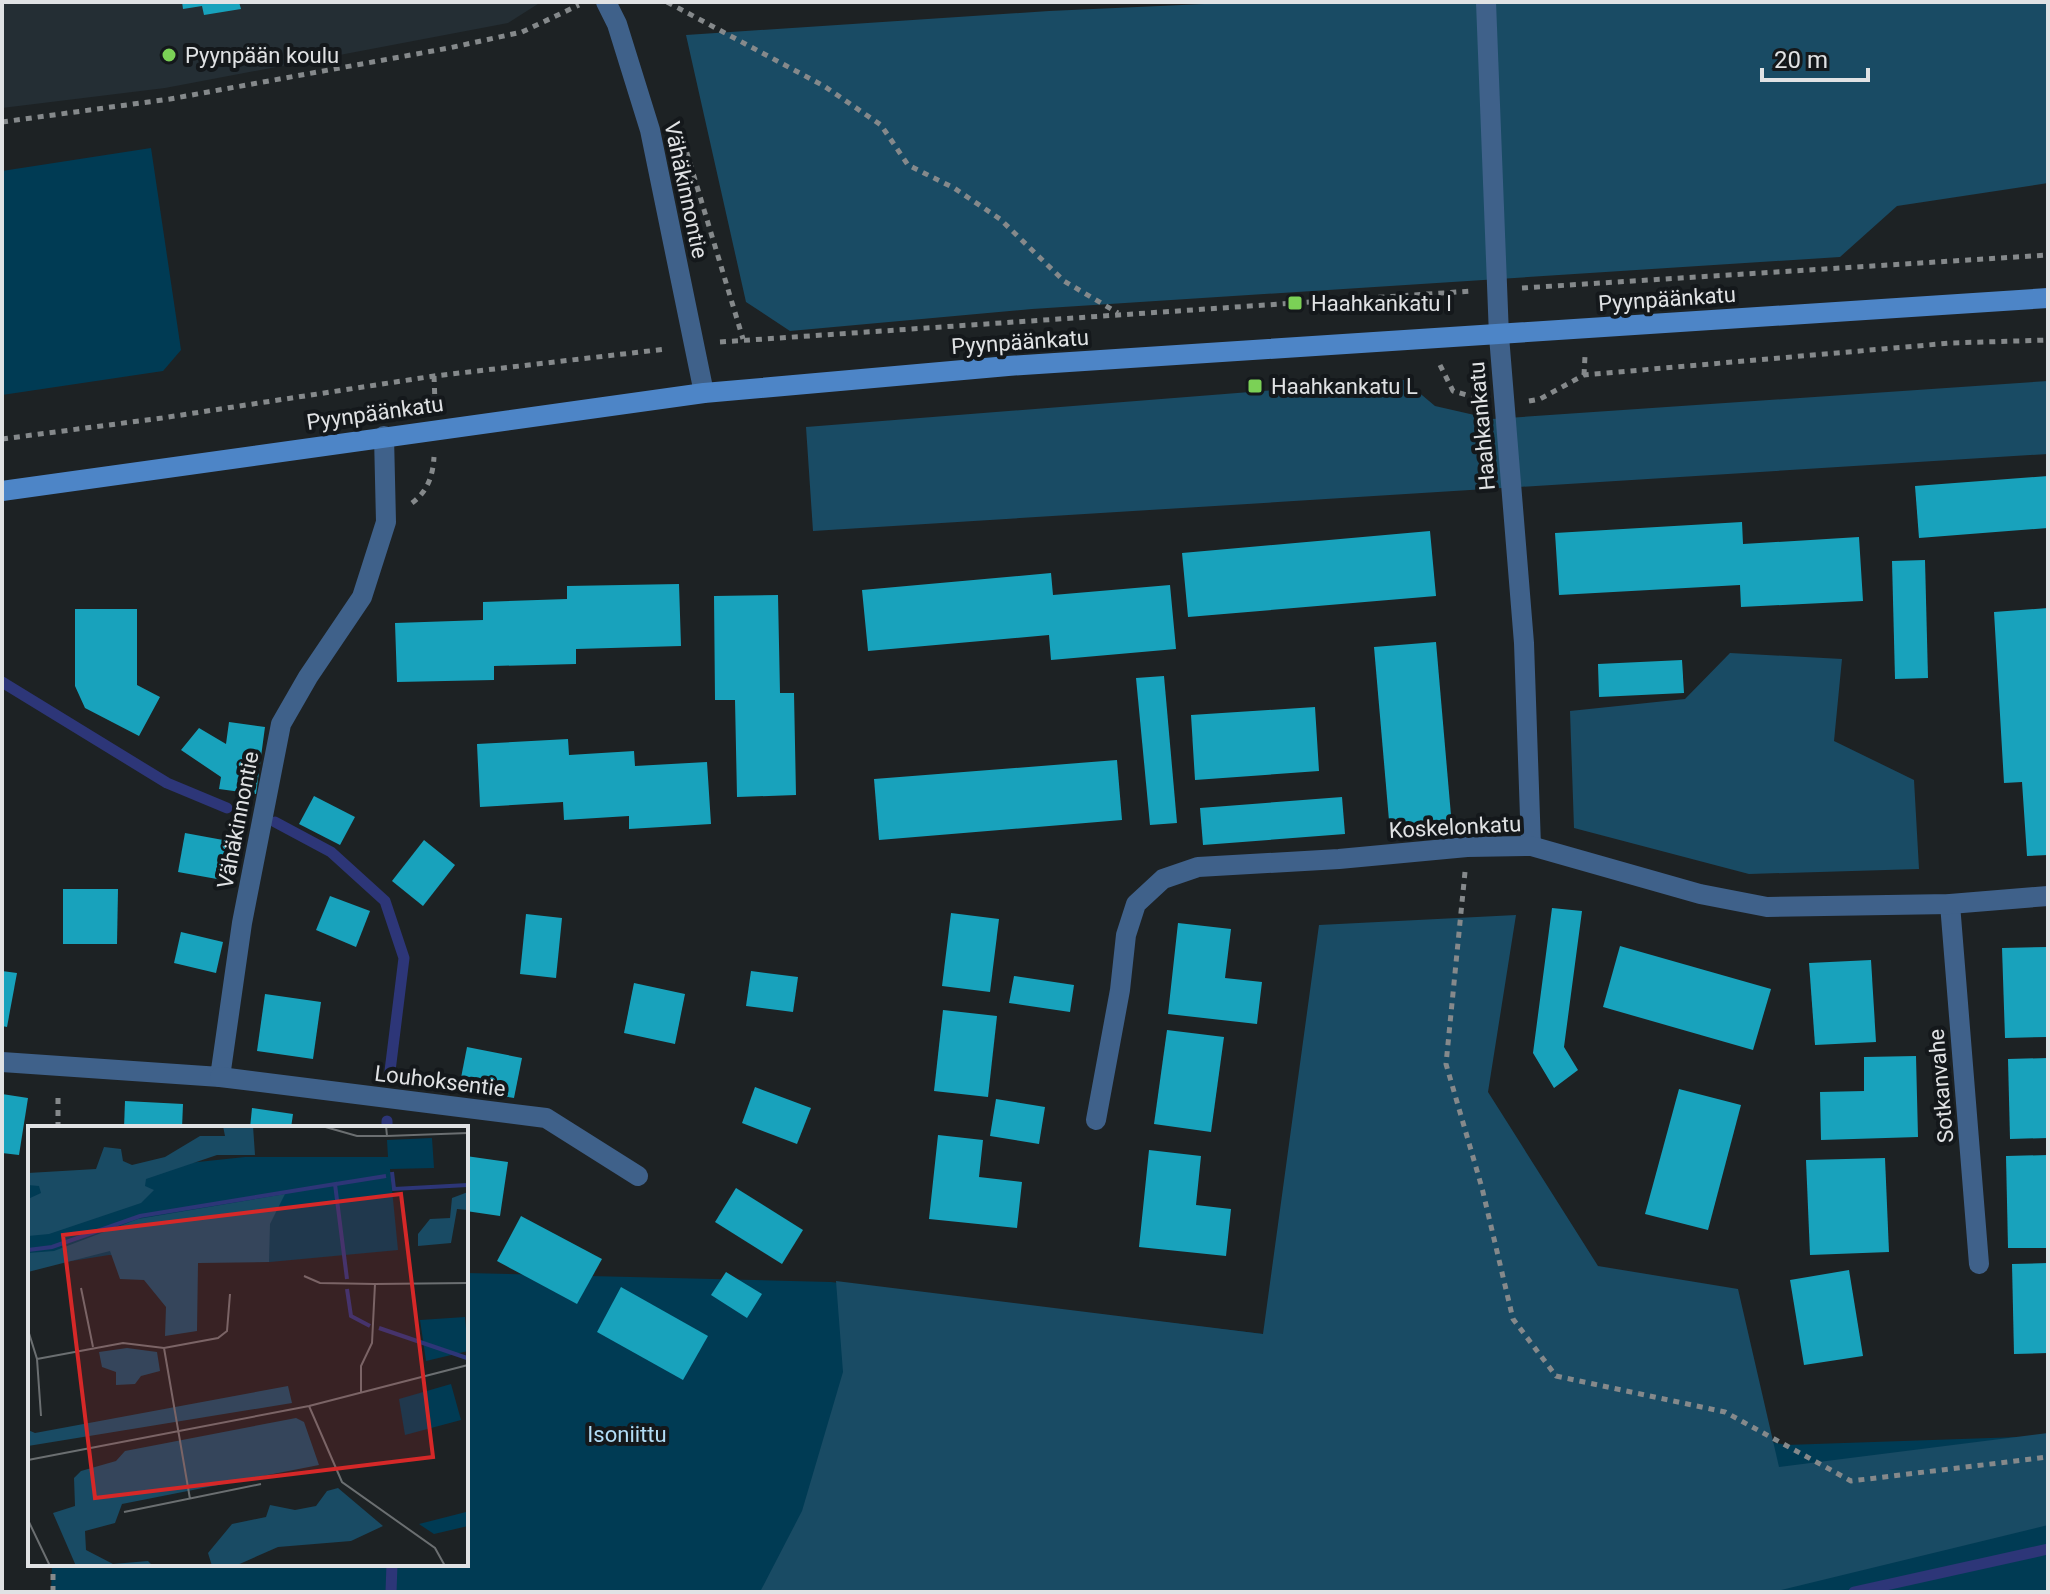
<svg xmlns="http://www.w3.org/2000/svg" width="2050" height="1594" font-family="Roboto,sans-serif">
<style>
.built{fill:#242e34}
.green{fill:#003b54}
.forest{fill:#194b64}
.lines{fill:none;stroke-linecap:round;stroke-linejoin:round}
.stream{stroke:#2d3678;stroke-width:11}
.building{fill:#18a2bc}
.path{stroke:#85898b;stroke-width:5;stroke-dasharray:6 6;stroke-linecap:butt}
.minor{stroke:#3f618a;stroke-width:20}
.tertiary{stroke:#3f618a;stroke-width:20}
.secondary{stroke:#4d85c7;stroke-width:20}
.poi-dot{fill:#7bd156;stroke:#14181b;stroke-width:3}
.labels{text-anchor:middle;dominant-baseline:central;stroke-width:8;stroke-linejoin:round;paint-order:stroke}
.poi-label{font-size:22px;fill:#e0e2e4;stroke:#14181b;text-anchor:start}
.street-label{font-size:22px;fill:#e0e2e4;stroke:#14181b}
.park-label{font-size:22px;fill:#b2ddf6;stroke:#14181b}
.inset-river{fill:none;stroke:#2d3678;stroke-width:4}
.inset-road{fill:none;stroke:#6b6f71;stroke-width:2}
.view{fill:#d62828;fill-opacity:0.15;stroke:#d62828;stroke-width:4}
.inset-edge{fill:none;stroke:#e0e2e4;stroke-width:4}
</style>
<rect width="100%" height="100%" fill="#1d2224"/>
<polygon class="built" points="2,2 541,2 508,23 165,88 2,108"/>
<g class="green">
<polygon points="151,148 181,350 163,371 2,395 2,171"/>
<polygon points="466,1273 831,1282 1263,1334 1786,1445 2048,1436 2048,1592 51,1592 52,1564 466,1564"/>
</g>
<g class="forest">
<polygon points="1248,2 2048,2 2048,183 1897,206 1840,257 1032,309 790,331 746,302 686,35 1049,11"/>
<polygon points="1404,380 1435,406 1492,419 2048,381 2048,454 813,531 806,427"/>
<polygon points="1730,653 1842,659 1834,741 1914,780 1919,869 1749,874 1574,828 1570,711 1685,699"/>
<polygon points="1516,915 1488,1092 1598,1266 1738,1289 1779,1467 2048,1433 2048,1525 1773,1592 760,1592 802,1511 843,1372 836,1281 1263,1334 1319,925"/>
</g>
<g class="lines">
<g class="stream">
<polyline points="2,682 167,783 227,808"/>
<polyline points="275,822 331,852 385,901 404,958 390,1071"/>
<polyline points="387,1121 387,1128"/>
<polyline points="391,1592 392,1564"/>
<polyline points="1854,1592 2048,1549"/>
</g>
</g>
<g class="building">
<polygon points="182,2 239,2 241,9 204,15 202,6 183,9"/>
<polygon points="2048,476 2048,528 1919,538 1915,486"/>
<polygon points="1742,522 1743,544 1859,537 1863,601 1741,607 1740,585 1559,595 1555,533"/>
<polygon points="1430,531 1436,596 1188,617 1182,553"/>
<polygon points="1925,560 1928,678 1895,679 1892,561"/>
<polygon points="1051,573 1053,595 1170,585 1176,649 1051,660 1049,635 868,651 862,590"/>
<polygon points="679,584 681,646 576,649 576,664 494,666 494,680 397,682 395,623 483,620 483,602 567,599 567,586"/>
<polygon points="778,595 780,693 794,693 796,795 737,797 735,700 715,700 714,596"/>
<polygon points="2048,608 2048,855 2027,856 2022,782 2004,783 1994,612"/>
<polygon points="75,609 137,609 137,685 160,697 139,736 85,708 75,686"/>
<polygon points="1436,642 1452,827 1390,832 1374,647"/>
<polygon points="1682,660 1684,693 1599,697 1598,664"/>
<polygon points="1164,676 1177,823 1150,825 1136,678"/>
<polygon points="1315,707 1319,771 1195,780 1191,715"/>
<polygon points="229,722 265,727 256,794 219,789 221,777 181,750 199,728 226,744"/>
<polygon points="568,739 569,755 634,751 635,766 707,762 711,824 629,829 629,816 564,820 563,802 480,807 477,744"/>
<polygon points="1117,760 1122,820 879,840 874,779"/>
<polygon points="314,796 355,817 340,845 299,824"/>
<polygon points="1342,797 1345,834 1203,845 1200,808"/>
<polygon points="185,833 234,842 228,881 178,872"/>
<polygon points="424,840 455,865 423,906 392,881"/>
<polygon points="63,889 118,889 117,944 63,944"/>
<polygon points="330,896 370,911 356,947 316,930"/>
<polygon points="1552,908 1582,911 1564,1047 1578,1070 1554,1088 1533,1053"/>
<polygon points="951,913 999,919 990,992 942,986"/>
<polygon points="526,914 562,918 556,978 520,974"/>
<polygon points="1178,923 1231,929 1225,978 1262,982 1257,1024 1168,1014"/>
<polygon points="181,932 223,942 216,973 174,963"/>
<polygon points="1620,946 1771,989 1753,1050 1603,1007"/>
<polygon points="2048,947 2048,1037 2005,1038 2002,948"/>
<polygon points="1871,960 1876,1042 1815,1045 1809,963"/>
<polygon points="2,971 17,973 7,1027 2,1026"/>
<polygon points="751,971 798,977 793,1012 746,1006"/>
<polygon points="1014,976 1074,985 1070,1012 1009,1003"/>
<polygon points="634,983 685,994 675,1044 624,1033"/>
<polygon points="265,994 321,1002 313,1059 257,1051"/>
<polygon points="943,1010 997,1016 988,1097 934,1091"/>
<polygon points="1167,1030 1224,1037 1211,1132 1154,1124"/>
<polygon points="467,1047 522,1058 514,1098 459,1088"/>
<polygon points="1916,1056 1918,1137 1821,1140 1820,1092 1864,1091 1864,1057"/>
<polygon points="2048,1058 2048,1138 2010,1139 2008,1059"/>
<polygon points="755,1087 811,1108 797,1144 742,1123"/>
<polygon points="1679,1089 1741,1105 1708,1230 1645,1214"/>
<polygon points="2,1094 28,1098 19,1155 2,1153"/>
<polygon points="996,1099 1045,1107 1039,1144 990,1136"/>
<polygon points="125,1101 183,1104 182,1128 124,1128"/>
<polygon points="252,1108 293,1114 291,1128 250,1128"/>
<polygon points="938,1135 983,1140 979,1177 1022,1182 1017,1228 929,1219"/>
<polygon points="1149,1150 1201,1156 1196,1205 1231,1209 1226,1256 1139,1247"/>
<polygon points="2048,1155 2048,1248 2008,1248 2006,1156"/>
<polygon points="466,1156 508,1162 500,1216 466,1211"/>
<polygon points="1885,1158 1889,1252 1810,1255 1806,1160"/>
<polygon points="736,1188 803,1230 782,1264 715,1222"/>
<polygon points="521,1216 602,1259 577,1304 497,1261"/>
<polygon points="2048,1263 2048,1353 2014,1354 2012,1264"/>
<polygon points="1849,1270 1863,1356 1804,1365 1790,1280"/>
<polygon points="726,1272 762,1294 747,1318 711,1295"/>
<polygon points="621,1287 708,1336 683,1380 597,1332"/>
</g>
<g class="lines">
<g class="path">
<polyline points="667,2 824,86 881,125 908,165 954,188 1000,219 1064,281 1118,313"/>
<polyline points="2,122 170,99 449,48 522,32 579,5"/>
<polyline points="683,140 743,339"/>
<polyline points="1522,288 2048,255"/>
<polyline points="720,342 1472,291"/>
<polyline points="1440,365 1453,391 1477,398"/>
<polyline points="1584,375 1585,356"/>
<polyline points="434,376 435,403"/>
<polyline points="1529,401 1540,399 1584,375 1951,343 2048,340"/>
<polyline points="2,439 162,418 434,376 666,349"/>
<path d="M412,503C428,491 433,475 434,457"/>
<polyline points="1465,872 1446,1064 1482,1188 1513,1319 1556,1376 1725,1412 1851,1481 2048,1457"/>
<polyline points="58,1128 58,1092"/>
<polyline points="53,1592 53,1564"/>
</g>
<g class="minor">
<polyline points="1486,2 1499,336 1524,643 1531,846"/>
<polyline points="1950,904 1979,1264"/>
<polyline points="2,1062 220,1077 242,923 281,724 308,677 362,597 386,522 384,436"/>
<polyline points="220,1077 546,1118 638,1176"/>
<polyline points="1096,1120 1120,990 1126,935 1136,904 1163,879 1198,867 1339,859 1467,847 1531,846 1700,894 1767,907 1950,904 2048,896"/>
</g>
<polyline class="tertiary" points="606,2 617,24 650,130 704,393"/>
<polyline class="secondary" points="2,491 704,393 1008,366 2048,298"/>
</g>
<g class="poi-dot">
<circle cx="169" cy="55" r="8"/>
<rect x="1287" y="295" width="16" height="16" rx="4"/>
<rect x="1247" y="378" width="16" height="16" rx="4"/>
</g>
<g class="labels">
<g class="poi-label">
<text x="185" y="55">Pyynpään koulu</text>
<text x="1311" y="303">Haahkankatu I</text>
<text x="1271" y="386">Haahkankatu L</text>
</g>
<g class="street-label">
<text transform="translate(686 190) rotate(78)">Vähäkinnontie</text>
<text transform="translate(1667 299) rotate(-4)">Pyynpäänkatu</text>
<text transform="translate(1020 342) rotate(-4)">Pyynpäänkatu</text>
<text transform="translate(375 413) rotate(-8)">Pyynpäänkatu</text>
<text transform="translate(1482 426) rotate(-95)">Haahkankatu</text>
<text transform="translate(238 820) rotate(-79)">Vähäkinnontie</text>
<text transform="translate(1455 827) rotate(-3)">Koskelonkatu</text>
<text transform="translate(440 1081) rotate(7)">Louhoksentie</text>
<text transform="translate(1941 1086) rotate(-95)">Sotkanvahe</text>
</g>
<g class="park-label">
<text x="627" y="1434">Isoniittu</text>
</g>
</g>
<g transform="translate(28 1126)">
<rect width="440" height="440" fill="#1d2224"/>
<path d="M404,12L406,42L362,43L370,124L242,136L81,129L0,142V54L217,31H360L359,14ZM437,191L440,225L398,235L392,194ZM423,258L433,294L377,309L371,273ZM438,386L440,400L406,408L391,398Z" fill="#003b54"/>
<path d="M195,0H225L227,29H189L118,53L117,60L126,64L113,77L21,108L0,110V73L13,67L11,60L0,59V47L68,43L76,21L93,23L95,35L104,39L137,31L172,10H197ZM440,66V84L429,83L423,117L390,120V108L402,93L422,92L424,72ZM257,68L242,98L241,136L170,137L169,205L137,210L138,181L116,154L92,153L82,125L0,146V127L26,125L110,93ZM99,222L129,226L132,245L113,250L107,258L88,259V246L74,241L71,226ZM260,260L264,277L0,320V304L7,307ZM268,292L276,296L291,339L94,378L87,397L57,405L58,424L85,438L120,435L125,440H48L25,387L47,380L46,352L53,345L88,335L97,325ZM310,362L355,400L323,415L250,421L207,440H184L180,427L204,398L238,391L242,379L267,384L288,380L299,365Z" fill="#194b64"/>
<path class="inset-river" d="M364,46L366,63L440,59M308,58L358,50M0,124L24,121L112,90L307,58L319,153M319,163L323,190L342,200M351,202L439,232"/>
<path class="inset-road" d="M294,0L329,10H359M358,0L359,10L440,7M276,150L292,157L347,158M53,162L65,221M0,204L9,233L13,290M136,222L162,373M9,233L95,217L136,222L190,212L199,205L202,168M333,267V240L344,217L347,158L440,157M281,280L314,356L407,422L417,440M0,334L281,280L440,239M96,386L233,358M0,394L22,440"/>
<path class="view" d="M373,68L405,331L67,372L35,109Z"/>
<rect width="440" height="440" class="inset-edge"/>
</g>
<rect width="2050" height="1594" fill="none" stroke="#e0e2e4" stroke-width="8"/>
<path d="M1762 68v12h106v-12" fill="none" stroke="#e0e2e4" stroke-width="4"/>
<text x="1774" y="68" font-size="24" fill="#e0e2e4" stroke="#14181b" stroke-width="6" paint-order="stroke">20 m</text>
</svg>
